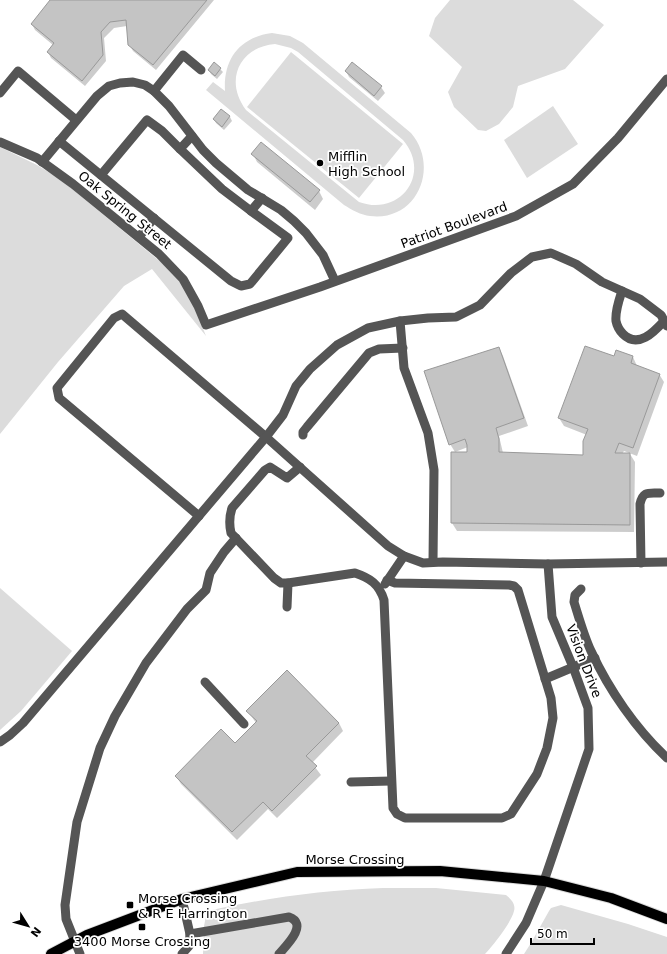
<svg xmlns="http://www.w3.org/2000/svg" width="667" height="954" font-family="'DejaVu Sans',sans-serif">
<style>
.green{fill:#dcdcdc;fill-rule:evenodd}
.shadow{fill:#0003}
.building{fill:#c4c4c4;stroke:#999}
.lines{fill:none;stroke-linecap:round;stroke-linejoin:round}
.major-casing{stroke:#dbdbdb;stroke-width:12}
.minor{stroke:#555;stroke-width:9}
.major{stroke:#000;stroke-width:10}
.poi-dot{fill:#000;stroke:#fff;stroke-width:1.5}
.labels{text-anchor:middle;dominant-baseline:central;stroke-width:3.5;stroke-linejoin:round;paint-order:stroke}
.poi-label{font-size:13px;fill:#000;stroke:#fff;text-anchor:start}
.street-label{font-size:13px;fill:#000;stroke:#fff}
</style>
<rect width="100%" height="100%" fill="#fff"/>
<g class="green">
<polygon points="450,0 573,0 604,25 565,69 518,86 513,107 499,124 486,131 478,130 454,107 448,92 462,67 429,36 435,18"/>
<path d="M272,33L290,36L303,43L411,133C440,167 417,222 370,216C361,215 352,210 344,205L206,90L213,82L225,91C223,59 240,37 272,33ZM275,44L291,48L298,52L403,140C432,174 400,217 359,202L246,110C224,81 239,47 275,44Z"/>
<polygon points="291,52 403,144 359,198 247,107"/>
<polygon points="553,106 578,144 527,178 504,140"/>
<polygon points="0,147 37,165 60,179 168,268 183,284 192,301 206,336 152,269 124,286 58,362 0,434"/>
<polygon points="0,588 72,651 21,711 0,730"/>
<path d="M383,888H436L506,895C511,899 516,904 514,911C511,923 494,944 485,954H203L204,926L207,911C266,898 323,890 383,888Z"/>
<polygon points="561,905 628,924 667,937 667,954 524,954 531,943 549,911 551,908"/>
</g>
<g class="shadow">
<polygon points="52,0 214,0 156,70 133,51 129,44 127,26 114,28 104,38 106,61 85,86 51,58 48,52 53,45 35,30 32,24"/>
<polygon points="214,63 223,72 217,79 211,74 209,70"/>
<polygon points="346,71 381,87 385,93 378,101 349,77"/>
<polygon points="222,110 230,117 232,121 224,130 216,123 214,119"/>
<polygon points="253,154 319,191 323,199 315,210 257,162"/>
<polygon points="499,348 503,356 528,426 499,436 503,453 584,456 587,435 564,426 559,418 614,358 633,357 637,366 659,374 664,382 637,456 624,451 622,454 630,454 635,462 634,532 457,531 452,523 468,453 468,447 455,452 450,444"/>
<polygon points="248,711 339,723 343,731 312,763 321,775 277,818 268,809 237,840 181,784 176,776 235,744 256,723"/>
</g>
<g class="building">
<polygon points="50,0 207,0 153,65 128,45 126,20 110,22 101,32 103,55 82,81 47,52 54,43 31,24"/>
<polygon points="214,62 221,68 215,76 208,70"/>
<polygon points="352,62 382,86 374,96 345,71"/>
<polygon points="221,109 230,116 222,127 213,119"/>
<polygon points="261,142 320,190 310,202 251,154"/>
<polygon points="585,346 614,356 616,350 633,356 631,363 660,374 633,448 619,443 615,453 630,453 630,525 451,523 451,452 467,452 467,445 465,439 449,445 424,371 499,347 524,418 496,428 499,439 499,452 583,455 583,441 588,429 558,418"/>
<polygon points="287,670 339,723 306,756 317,766 272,811 263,802 232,832 175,776 221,729 235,743 257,721 246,711"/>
</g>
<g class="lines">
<g class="major-casing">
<polyline id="major" points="51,954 87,935 182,899 297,872 440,871 544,881 611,898 667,919"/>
</g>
<g class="minor">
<polyline points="154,91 183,55 201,70"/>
<polyline points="0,93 18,71 76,120"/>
<polyline points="192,136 180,149 222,189 251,211"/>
<polyline points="59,141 231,281 241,286 250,284 288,238 251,211 262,198"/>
<polyline points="0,142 37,158 73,184 159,254 183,279 198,306 206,325 320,287 516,216 573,184 618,138 667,79"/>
<polyline points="42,162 97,96 109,86 120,83 133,82 145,85 154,91 169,106 203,150 216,163 248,190 281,210 294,221 306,233 323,255 335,281"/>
<polyline points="101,175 147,120 162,131 180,149"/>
<polyline points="139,237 154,218"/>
<path d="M622,291C619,300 615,311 616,321C617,326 620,331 623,334C638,349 654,332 664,321"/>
<polyline points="400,321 404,368 428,433 434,470 433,562"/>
<polyline points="303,435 303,432 307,427 369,353 379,349 403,348"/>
<path d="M300,467L287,478L270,467L265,470L232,508C229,517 229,524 231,533L274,578L281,583H288L355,573C370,578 379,584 384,600L393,808L397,814L405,818H502L511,814L537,774L547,748L553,718L551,698L518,590L514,586L509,585L395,583L387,580"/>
<polyline points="199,516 59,398 57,388 114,318 122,314 266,437 388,546 404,556 423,563 443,562 548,564 667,562"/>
<path d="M641,563L640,504C643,491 648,493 660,493"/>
<polyline points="385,584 404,556"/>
<path d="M581,589L575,595L574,602C579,618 584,636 591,651C609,690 636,729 667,758"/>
<polyline points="287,607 288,583"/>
<polyline points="545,679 595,658"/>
<polyline points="205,682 244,724"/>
<polyline points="0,742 10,735 23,723 266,437 283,415 296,386 310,369 337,345 368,328 400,321 428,318 456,317 480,305 511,273 532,257 551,253 576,264 602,282 640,299 661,315 667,326"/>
<polyline points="351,782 391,781"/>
<path d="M190,934L289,917C309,924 286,946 279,954"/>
<polyline points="80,954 66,919 65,905 77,822 100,748 115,716 146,663 187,609 206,590 210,573 224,552 236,538"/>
<polyline points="182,954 189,946 190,934 182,899"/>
<polyline points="506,954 526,923 544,881 589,749 588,708 573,667 552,617 548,564"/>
</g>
<use href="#major" class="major"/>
</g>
<g class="poi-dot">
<circle cx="320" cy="163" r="4"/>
<rect x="126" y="901" width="8" height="8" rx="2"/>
<rect x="138" y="923" width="8" height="8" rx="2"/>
</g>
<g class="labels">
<g class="poi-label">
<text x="328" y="156">Mifflin<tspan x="328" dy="15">High School</tspan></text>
<text x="138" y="898">Morse Crossing<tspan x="138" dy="15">&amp; R E Harrington</tspan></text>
<text x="142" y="941" text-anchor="middle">3400 Morse Crossing</text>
</g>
<g class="street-label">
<text transform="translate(125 210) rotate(39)">Oak Spring Street</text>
<text transform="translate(454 225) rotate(-20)">Patriot Boulevard</text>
<text transform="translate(584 661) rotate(69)">Vision Drive</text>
<text x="355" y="859">Morse Crossing</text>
</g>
</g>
<g transform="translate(28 926) rotate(127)" stroke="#ffffff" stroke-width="3" paint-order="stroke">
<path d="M0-3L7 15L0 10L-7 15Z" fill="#000000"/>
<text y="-6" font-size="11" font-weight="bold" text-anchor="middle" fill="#000000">N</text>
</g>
<path d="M531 938v6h63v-6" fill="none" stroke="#000000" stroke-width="2"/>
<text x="537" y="938" font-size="12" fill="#000000" stroke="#ffffff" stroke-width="3" paint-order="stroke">50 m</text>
</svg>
